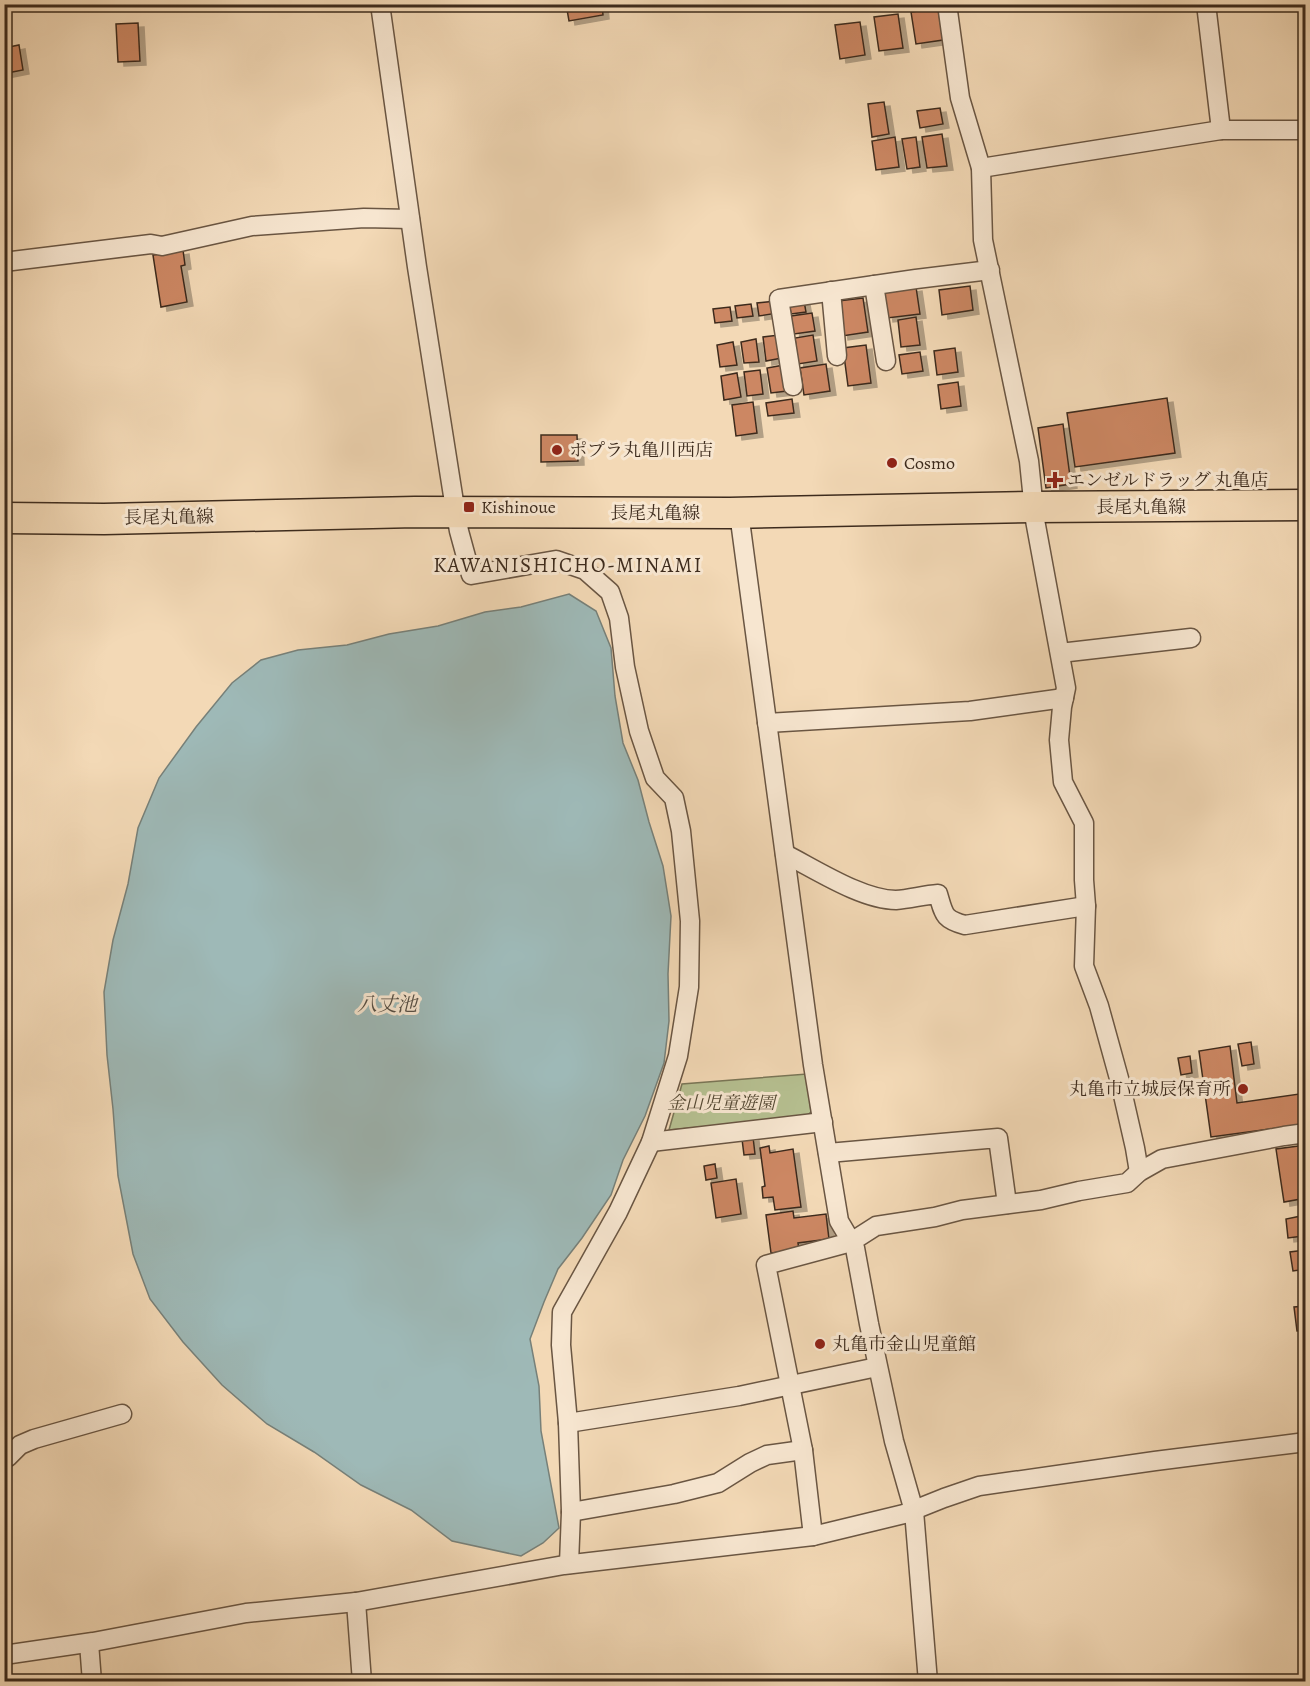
<svg xmlns="http://www.w3.org/2000/svg" width="1310" height="1686" font-family="Alegreya,'Noto Serif JP',serif">
<style>
.green{fill:#b6c091;stroke:#7a7657;stroke-width:1.5}
.water{fill:#9eb9b7;stroke:#778079;stroke-width:1.5}
.building{fill:#cc8763;stroke:#3d2b1d;stroke-width:1.5;filter:url(#shadow)}
.lines{fill:none;stroke-linecap:round;stroke-linejoin:round}
.street-casing{stroke:#6a5643;stroke-width:21}
.primary-casing{stroke:#3d2b1d;stroke-width:33}
.street{stroke:#f7e6d0;stroke-width:18}
.primary{stroke:#f3d9b6;stroke-width:30}
.poi-dot{fill:#8f2418;stroke:#f7e6d0;stroke-width:2}
.labels{text-anchor:middle;dominant-baseline:central;stroke-width:6;stroke-linejoin:round;paint-order:stroke}
.poi-label{font-size:18px;fill:#3d2b1d;stroke:#f7e6d0;text-anchor:start}
.street-label{font-size:18px;fill:#3d2b1d;stroke:#f7e6d0}
.park-label{font-size:18px;font-style:italic;fill:#554934;stroke:#f7e6d0}
.water-label{font-size:20px;font-style:italic;fill:#554e44;stroke:#f7e6d0}
.quarter-label{font-size:21px;letter-spacing:1.5px;fill:#3d2b1d;stroke:#f7e6d0}
</style>
<defs>
<filter id="shadow"><feDropShadow dx="6" dy="4" stdDeviation="0" flood-color="#0004"/></filter>
</defs>
<rect width="100%" height="100%" fill="#f3d9b6"/>
<filter id="stains"><feTurbulence type="fractalNoise" baseFrequency=".00333" numOctaves="4"/><feColorMatrix values="0 0 0 0 .2 0 0 0 0 .09 0 0 0 0 .02 0 0 0 .5 -.17"/></filter>
<radialGradient id="worn" r=".72"><stop offset=".6" stop-color="#630" stop-opacity="0"/><stop offset="1" stop-color="#630" stop-opacity=".3"/></radialGradient>
<polygon class="green" points="807,1074 811,1112 805,1117 669,1130 682,1084"/>
<polygon class="water" points="569,594 596,611 611,648 615,696 623,743 638,780 649,822 663,866 671,916 668,974 669,1021 664,1063 645,1116 623,1160 611,1195 582,1238 558,1269 544,1302 530,1339 539,1386 541,1431 559,1528 543,1543 521,1556 452,1541 411,1510 361,1485 314,1452 267,1424 222,1385 183,1342 150,1299 133,1254 118,1176 113,1109 107,1055 104,992 113,940 128,884 138,828 159,778 196,727 232,683 261,660 298,650 347,645 389,634 438,626 485,612 521,607"/>
<g class="building">
<polygon points="566,4 602,4 603,15 569,21"/>
<polygon points="938,8 943,40 916,44 911,12"/>
<polygon points="898,14 903,48 879,51 874,17"/>
<polygon points="860,22 865,55 840,59 835,25"/>
<polygon points="138,23 140,61 118,62 116,24"/>
<polygon points="19,45 23,70 7,73 4,48"/>
<polygon points="884,102 889,134 872,137 868,104"/>
<polygon points="940,108 943,124 920,128 917,111"/>
<polygon points="942,134 947,166 927,168 922,137"/>
<polygon points="895,137 899,167 876,170 872,141"/>
<polygon points="916,137 920,167 907,169 902,139"/>
<polygon points="183,250 185,265 181,266 187,302 161,307 153,255"/>
<polygon points="970,286 973,310 942,315 939,290"/>
<polygon points="916,287 920,314 887,318 884,292"/>
<polygon points="863,298 868,332 842,336 838,301"/>
<polygon points="776,301 778,313 759,316 757,303"/>
<polygon points="804,301 806,312 791,314 789,303"/>
<polygon points="751,304 753,316 737,318 735,306"/>
<polygon points="730,307 732,321 715,323 713,309"/>
<polygon points="812,313 815,331 794,334 791,316"/>
<polygon points="916,317 920,345 901,347 898,320"/>
<polygon points="779,335 782,358 766,361 763,337"/>
<polygon points="813,335 817,361 798,364 795,338"/>
<polygon points="756,339 759,362 744,363 741,342"/>
<polygon points="733,342 737,365 720,367 717,345"/>
<polygon points="866,345 871,383 848,386 843,348"/>
<polygon points="955,348 958,372 937,375 934,351"/>
<polygon points="920,352 923,371 902,374 899,355"/>
<polygon points="826,364 830,391 804,395 800,368"/>
<polygon points="784,365 787,391 771,393 767,368"/>
<polygon points="760,370 763,394 747,396 744,372"/>
<polygon points="737,373 741,397 724,400 721,376"/>
<polygon points="958,382 961,406 941,409 938,385"/>
<polygon points="1167,398 1175,453 1075,467 1067,413"/>
<polygon points="792,399 794,413 768,416 766,403"/>
<polygon points="753,402 757,433 736,436 732,405"/>
<polygon points="1063,424 1071,484 1046,488 1038,428"/>
<polygon points="541,435 577,435 578,461 541,462"/>
<polygon points="1251,1042 1254,1064 1242,1066 1238,1044"/>
<polygon points="1230,1046 1237,1103 1306,1093 1306,1124 1211,1137 1199,1051"/>
<polygon points="1190,1056 1192,1073 1181,1075 1178,1058"/>
<polygon points="753,1137 755,1154 744,1155 742,1139"/>
<polygon points="1306,1145 1306,1198 1284,1202 1276,1149"/>
<polygon points="769,1146 770,1153 793,1149 801,1207 775,1210 773,1197 763,1198 762,1187 765,1186 760,1148"/>
<polygon points="715,1164 717,1178 706,1180 704,1166"/>
<polygon points="736,1179 741,1214 716,1218 711,1183"/>
<polygon points="793,1211 794,1218 826,1214 829,1239 798,1243 799,1250 771,1253 766,1215"/>
<polygon points="1301,1216 1303,1236 1288,1238 1286,1219"/>
<polygon points="1305,1250 1306,1269 1293,1271 1290,1252"/>
<polygon points="1306,1306 1306,1330 1297,1331 1294,1307"/>
</g>
<g class="lines">
<g class="street-casing">
<g id="street">
<polyline points="380,4 417,267 454,502 459,531 471,575 556,560 585,570 610,592 619,618 625,667 639,731 655,778 674,798 681,831 690,921 689,987 678,1056 651,1142 618,1212 562,1312 561,1345 568,1423 571,1512 569,1564"/>
<polyline points="947,4 960,98 981,168 983,240 1029,461 1035,520 1066,688 1062,707 1059,740 1063,782 1084,823 1084,880 1086,906 1084,966 1099,1006 1120,1082 1135,1148 1139,1172"/>
<polyline points="1206,4 1221,130"/>
<polyline points="981,168 1221,130 1306,130"/>
<polyline points="4,262 151,244 162,246 252,226 364,218 410,219"/>
<polyline points="874,285 886,361"/>
<polyline points="831,291 837,356"/>
<polyline points="793,386 779,299 916,279 990,270"/>
<polyline points="739,513 813,1065 839,1221 855,1248 869,1324 894,1441 914,1511 928,1682"/>
<polyline points="1060,653 1191,638"/>
<polyline points="767,723 970,711 1064,698"/>
<path d="M785,854C815,869 862,900 896,900C910,899 924,895 938,894C944,914 943,919 965,925L1086,906"/>
<polyline points="651,1142 823,1122"/>
<polyline points="828,1153 998,1138 1007,1204"/>
<polyline points="568,1423 739,1396 877,1367"/>
<polyline points="4,1458 8,1457 20,1445 34,1439 122,1414"/>
<polyline points="571,1512 674,1494 718,1483 750,1463 767,1455 803,1450"/>
<polyline points="813,1536 803,1450 766,1265 851,1242 876,1226 935,1217 962,1210 1041,1200 1079,1191 1127,1183 1139,1172 1162,1159 1284,1136 1306,1133"/>
<polyline points="356,1602 362,1682"/>
<polyline points="89,1643 92,1682"/>
<polyline points="4,1655 93,1642 246,1613 356,1602 564,1565 813,1536 904,1514 944,1498 979,1486 1155,1461 1306,1442"/>
</g>
</g>
<g class="primary-casing">
<polyline id="primary" points="4,518 104,519 415,512 730,513 1034,507 1306,505"/>
</g>
<use href="#street" class="street"/>
<use href="#primary" class="primary"/>
</g>
<g class="poi-dot">
<circle cx="557" cy="450" r="6"/>
<circle cx="892" cy="463" r="6"/>
<path d="M1052 471h6v6h6v6h-6v6h-6v-6h-6v-6h6z"/>
<rect x="463" y="501" width="12" height="12" rx="3"/>
<circle cx="1243" cy="1089" r="6"/>
<circle cx="820" cy="1344" r="6"/>
</g>
<g class="labels">
<g class="poi-label">
<text x="569" y="450">ポプラ丸亀川西店</text>
<text x="904" y="463">Cosmo</text>
<text x="1067" y="480">エンゼルドラッグ 丸亀店</text>
<text x="481" y="507">Kishinoue</text>
<text x="1231" y="1089" text-anchor="end">丸亀市立城辰保育所</text>
<text x="832" y="1344">丸亀市金山児童館</text>
</g>
<g class="street-label">
<text x="1141" y="507">長尾丸亀線</text>
<text x="655" y="513">長尾丸亀線</text>
<text transform="translate(169 517) rotate(-1)">長尾丸亀線</text>
</g>
<g class="park-label">
<text x="721" y="1103">金山児童遊園</text>
</g>
<g class="water-label">
<text x="387" y="1004">八丈池</text>
</g>
<g class="quarter-label">
<text x="568" y="565">KAWANISHICHO-MINAMI</text>
</g>
</g>
<rect width="1310" height="1686" fill="none" stroke="#f3d9b6" stroke-width="24"/>
<rect x="6" y="6" width="1298" height="1674" fill="none" stroke="#3d2b1d" stroke-width="3"/>
<rect x="12" y="12" width="1286" height="1662" fill="none" stroke="#3d2b1d" stroke-width="1.5"/>
<rect width="100%" height="100%" filter="url(#stains)"/>
<rect width="100%" height="100%" fill="url(#worn)"/>
</svg>
